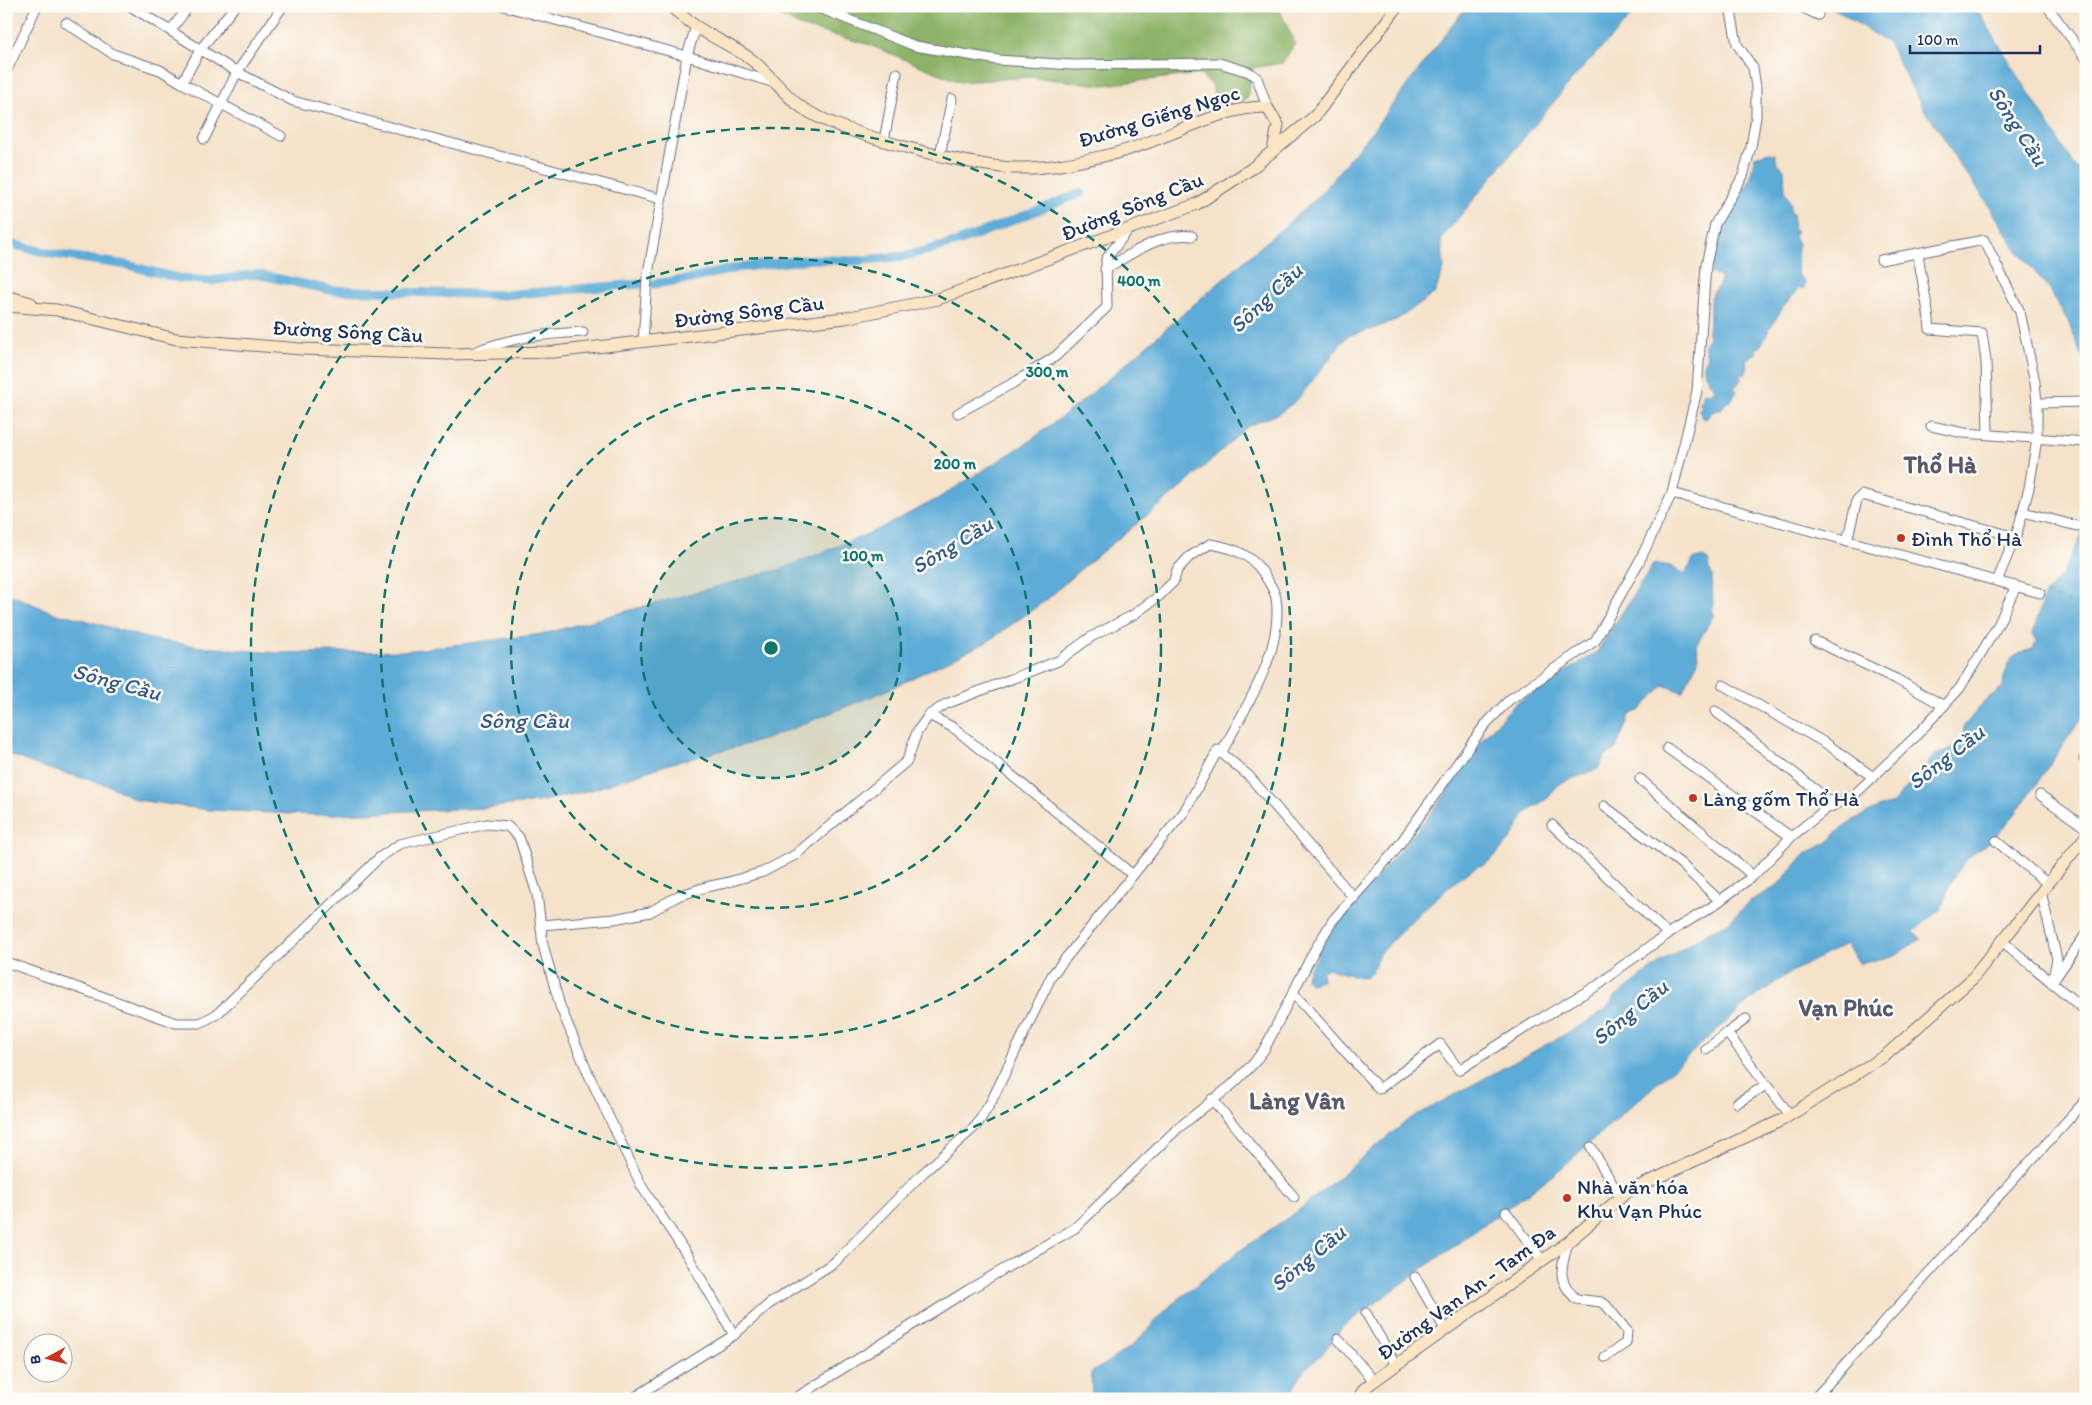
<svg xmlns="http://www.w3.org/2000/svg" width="2092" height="1405" font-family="Itim,sans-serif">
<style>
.forest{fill:#8cb368;stroke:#547163}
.water{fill:#5dabd7;stroke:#3c6d9a}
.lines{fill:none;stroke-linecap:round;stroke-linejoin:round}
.canal{stroke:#5dabd7;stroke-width:9}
.ferry{stroke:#325a88;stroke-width:1;stroke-dasharray:6 5;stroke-linecap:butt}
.street-casing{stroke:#676e83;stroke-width:11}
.secondary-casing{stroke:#676e83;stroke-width:13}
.street{stroke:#fff;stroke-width:9}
.secondary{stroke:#fce5c4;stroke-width:11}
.ring{fill:none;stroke:#0f766e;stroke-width:2.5;stroke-dasharray:9 6}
.poi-dot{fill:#c8321e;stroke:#fdfcf7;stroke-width:2}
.labels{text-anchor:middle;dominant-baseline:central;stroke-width:5;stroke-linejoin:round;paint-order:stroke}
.street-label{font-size:21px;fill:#1b2f5e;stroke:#fdfcf7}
.poi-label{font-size:21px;fill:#1b2f5e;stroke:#fdfcf7;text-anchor:start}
.water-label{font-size:22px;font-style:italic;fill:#325a88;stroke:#fdfcf7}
.quarter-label{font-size:24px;font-weight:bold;fill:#58596a;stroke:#fdfcf7}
.centre{fill:#0f766e;stroke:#fdfcf7;stroke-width:2.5}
.ring-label{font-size:15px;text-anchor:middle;font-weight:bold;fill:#0f766e;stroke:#fdfcf7;stroke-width:5;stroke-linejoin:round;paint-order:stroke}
</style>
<rect width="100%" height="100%" fill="#fdfcf7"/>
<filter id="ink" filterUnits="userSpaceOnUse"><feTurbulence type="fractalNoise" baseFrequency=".02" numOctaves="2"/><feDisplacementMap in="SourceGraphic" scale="10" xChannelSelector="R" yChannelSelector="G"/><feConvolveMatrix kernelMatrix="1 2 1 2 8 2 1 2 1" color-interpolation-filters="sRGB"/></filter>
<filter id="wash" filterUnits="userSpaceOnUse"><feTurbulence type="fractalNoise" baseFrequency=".0096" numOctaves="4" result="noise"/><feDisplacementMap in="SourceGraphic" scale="20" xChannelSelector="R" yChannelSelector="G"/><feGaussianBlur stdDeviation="1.12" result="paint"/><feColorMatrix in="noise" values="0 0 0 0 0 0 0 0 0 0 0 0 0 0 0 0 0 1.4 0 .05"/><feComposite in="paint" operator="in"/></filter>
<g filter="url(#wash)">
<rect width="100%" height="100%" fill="#f5e2c9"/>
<polygon class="forest" points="762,6 1278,6 1295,44 1282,63 1253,68 1247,99 1214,107 1213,86 1200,74 1103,85 1030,77 960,82 867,44 799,26"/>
<g class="water">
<polygon points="1467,6 1641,6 1575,76 1441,239 1444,268 1435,293 1398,319 1373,329 1347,336 1298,399 1280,413 1248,426 1182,487 1076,573 1049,598 987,642 885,691 764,740 669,764 591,790 538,802 484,808 313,815 209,810 137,800 110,786 39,766 6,753 6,593 59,615 71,616 150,639 202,647 278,653 405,651 543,634 784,568 877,530 937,499 1027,443 1085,399 1317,198 1377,125"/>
<polygon points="1830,6 1975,6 2073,164 2086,178 2086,367 2068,321 2050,290 2016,249 1987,202 1960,166 1940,131 1923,108 1889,44"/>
<path d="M1769,152L1771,154H1775L1777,162L1784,169L1785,192L1791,204L1790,212L1794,215L1792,220L1794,223L1792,227L1796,231L1794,236L1798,244L1797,273L1805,282L1804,288H1800C1782,306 1771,325 1760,347L1755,349L1757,352L1746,360L1748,364L1746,374H1740L1741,380L1734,388L1737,391L1730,402L1727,401L1721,409L1714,410L1706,419L1702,418L1699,409L1702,406L1699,403L1703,394L1713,392L1715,388C1706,380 1700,368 1707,356L1704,345L1709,337C1706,329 1710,325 1710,318C1710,304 1708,295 1720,285V277L1711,273L1714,259L1712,256L1720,226L1734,210V205L1738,203L1742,189L1747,187C1753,177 1751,167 1755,156Z"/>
<path d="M2086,520V712L2016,813L1995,837L1968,858L1952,879L1941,909L1914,931L1921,939L1895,955L1860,964L1846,944L1789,973L1752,999L1557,1172L1342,1327L1322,1354L1305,1369L1287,1399H1085L1092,1394L1091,1373L1133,1345L1171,1305L1242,1249L1299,1210L1408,1120L1582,1025L1606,1009L1615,997L1661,962L1710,931L1727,924L1750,901L1776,887L1806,853L1828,843L1837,832L1854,820L1880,807L1893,803L1935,755L1963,743L1964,726L1987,699L2003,687C2005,663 2009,655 2033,649L2036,641L2033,635L2044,595L2062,575L2081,537Z"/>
<path d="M1703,557L1708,560L1712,576L1713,616L1697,644L1698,661L1682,692L1664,685L1639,711L1630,714L1615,751L1606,754L1598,769L1560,783L1546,799L1525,814L1511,839L1494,857L1484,865L1478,866L1462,876L1420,912L1379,954L1372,972L1365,978C1353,974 1340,974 1329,968L1322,971L1323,979L1311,984L1306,979L1308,969L1317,959L1318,951L1335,926L1435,809L1484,737L1516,703L1597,652L1654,563L1670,566L1685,574L1693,560Z"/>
</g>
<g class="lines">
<g class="canal">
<polyline points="6,243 53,254 127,265 178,278 211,281 256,274 331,290 502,295 639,284"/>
<polyline points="653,284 690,279 736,268 812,259 854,261 906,256 958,242 1081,193"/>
</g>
<polyline class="ferry" points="2044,594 2086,608"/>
</g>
</g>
<g filter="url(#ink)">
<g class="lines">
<g class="street-casing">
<g id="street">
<polyline points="130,6 237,72 293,101 661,199"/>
<polyline points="235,6 200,50 182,83 281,136"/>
<polyline points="504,6 687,56 696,26"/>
<polyline points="814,6 915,46 998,60 1072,65 1219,63 1249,72 1257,78 1267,107"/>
<polyline points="1799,6 1818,15"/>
<polyline points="2047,6 2086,58"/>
<polyline points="66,23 113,54 160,70 182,83"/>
<polyline points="171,30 189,6"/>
<polyline points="6,72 37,6"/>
<polyline points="204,139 237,72 283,6"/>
<polyline points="884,140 897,73"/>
<polyline points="940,154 952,99"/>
<path d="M1918,253C1921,279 1928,303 1930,329L1982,333L1986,361L1988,434"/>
<polyline points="1881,260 1984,240 2020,312 2035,382 2037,403 2037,439 2029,488 2017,533 1997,581"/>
<path d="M1105,269C1130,255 1161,232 1192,236"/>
<polyline points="643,342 647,279 687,56 775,83"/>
<path d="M474,352C512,337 543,334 583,332"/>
<polyline points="2037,403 2086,402"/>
<polyline points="958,413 1017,381 1056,356 1107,307 1106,259 1128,230"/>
<polyline points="1931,426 1964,433 2086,442"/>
<polyline points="1672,493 2040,593"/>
<polyline points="2023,512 2077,526"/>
<polyline points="1847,541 1857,500 1862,495 2016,537"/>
<polyline points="1815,641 1896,679 1944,706"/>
<polyline points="1723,685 1827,744 1873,777"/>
<polyline points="1715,711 1835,805"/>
<polyline points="929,715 954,728 1133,875"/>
<polyline points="1667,748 1791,837 1826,809 1854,795 1914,738 1960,688 1998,625 2016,586"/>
<polyline points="2084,759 2086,757"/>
<polyline points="1640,779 1753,876"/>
<polyline points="2040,795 2086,828"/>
<polyline points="1604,806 1680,863 1720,901"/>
<polyline points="1552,825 1668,934"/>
<polyline points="1996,841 2048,884"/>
<polyline points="2041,892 2057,959 2052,983"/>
<path d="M541,925L614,919L650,912L678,896L706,887L725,883L763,872L795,855L907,761L917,732L929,715L946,704L1058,661L1091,637L1133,615L1159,596L1174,581L1177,570L1189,557L1210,544C1236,548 1255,556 1268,581C1271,586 1275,592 1276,598C1284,652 1245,707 1222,752"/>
<polyline points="2002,941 2086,1011"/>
<polyline points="6,962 176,1023 200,1023 217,1014 380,857 400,844 487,824 507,826 519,837 537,894 543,945 560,1006 588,1073 642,1187 689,1258 734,1335"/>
<polyline points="2056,977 2086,934"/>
<polyline points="1294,994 1379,1089 1440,1044 1459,1070 1533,1023 1600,984 1621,967 1675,929 1710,908 1753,876 1791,837"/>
<polyline points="1727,1033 1746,1019"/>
<polyline points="1706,1049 1727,1033 1790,1115"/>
<polyline points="1212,1099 1294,1197"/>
<polyline points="1737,1103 1766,1085"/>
<polyline points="1591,1147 1620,1197"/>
<polyline points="1506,1212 1542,1260"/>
<path d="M1568,1242C1562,1268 1555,1278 1576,1299L1601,1302L1606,1305L1627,1331L1626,1343L1605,1357"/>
<polyline points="1415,1277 1445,1329"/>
<polyline points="1366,1313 1396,1365"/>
<polyline points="1338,1339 1374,1381"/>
<polyline points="632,1399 734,1335 769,1304 835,1262 922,1174 976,1126 991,1102 1052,975 1184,812 1218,750 1249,776 1354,898"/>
<polyline points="794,1399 968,1290 1075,1228 1177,1129 1233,1084 1254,1063 1265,1048 1314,951 1333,920 1394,852 1484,726 1509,700 1595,641 1640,560 1672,493 1697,391 1706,265 1715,224 1743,176 1751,147 1756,117 1756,87 1753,68 1737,44 1730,6"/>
<polyline points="1814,1399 2086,1100"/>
</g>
</g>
<g class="secondary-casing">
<g id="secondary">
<path d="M670,6C680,14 689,22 700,29C717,40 736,48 752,60C770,74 783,94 801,107C837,133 973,168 1018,168C1049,169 1082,161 1112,154C1158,144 1222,105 1267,107L1278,125L1273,151"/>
<polyline points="6,296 31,303"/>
<polyline points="6,306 57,310 176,339 301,349 449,354 554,352 845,318 938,299 1197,204 1251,169 1315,116 1398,6"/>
<polyline points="1358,1399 1364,1389 1374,1381 1568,1242 1627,1192 1782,1120 1886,1055 1972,979 2086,836"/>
</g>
</g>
<use href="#street" class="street"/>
<use href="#secondary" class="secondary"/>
</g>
</g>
<circle cx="771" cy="648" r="130" fill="#0f766e" fill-opacity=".12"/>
<g class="ring">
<circle cx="771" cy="648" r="130"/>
<circle cx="771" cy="648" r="260"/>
<circle cx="771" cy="648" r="390"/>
<circle cx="771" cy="648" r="520"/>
</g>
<g class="poi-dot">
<circle cx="1901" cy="538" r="5"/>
<circle cx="1693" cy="798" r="5"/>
<circle cx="1567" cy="1198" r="5"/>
</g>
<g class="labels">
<g class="street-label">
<text transform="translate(1159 116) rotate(-17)">Đường Giếng Ngọc</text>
<text transform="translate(1132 206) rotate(-22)">Đường Sông Cầu</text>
<text transform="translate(749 311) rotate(-7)">Đường Sông Cầu</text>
<text transform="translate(348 331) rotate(3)">Đường Sông Cầu</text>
<text transform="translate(1466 1292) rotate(-36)">Đường Vạn An - Tam Đa</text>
</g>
<g class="poi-label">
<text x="1911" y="538">Đình Thổ Hà</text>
<text x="1703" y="798">Làng gốm Thổ Hà</text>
<text x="1577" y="1186">Nhà văn hóa<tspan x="1577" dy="24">Khu Vạn Phúc</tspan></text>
</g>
<g class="water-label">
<text transform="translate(2018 126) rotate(57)">Sông Cầu</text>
<text transform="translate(1266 298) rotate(-43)">Sông Cầu</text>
<text transform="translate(952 545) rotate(-31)">Sông Cầu</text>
<text transform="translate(117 682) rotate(15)">Sông Cầu</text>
<text x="524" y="720">Sông Cầu</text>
<text transform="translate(1946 757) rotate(-38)">Sông Cầu</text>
<text transform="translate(1630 1012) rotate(-39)">Sông Cầu</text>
<text transform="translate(1308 1258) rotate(-40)">Sông Cầu</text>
</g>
<g class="quarter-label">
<text x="1940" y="464">Thổ Hà</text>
<text x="1846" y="1007">Vạn Phúc</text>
<text x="1297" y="1100">Làng Vân</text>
</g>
</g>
<circle cx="771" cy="648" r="8" class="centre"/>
<g class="ring-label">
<text x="1139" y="286">400 m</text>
<text x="1047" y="377">300 m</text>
<text x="955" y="469">200 m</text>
<text x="863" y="561">100 m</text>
</g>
<rect width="2092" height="1405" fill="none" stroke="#fdfcf7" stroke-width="25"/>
<g transform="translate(48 1358) rotate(263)"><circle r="24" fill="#fdfcf7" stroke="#a3aaba"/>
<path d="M0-4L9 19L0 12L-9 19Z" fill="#c8321e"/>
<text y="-8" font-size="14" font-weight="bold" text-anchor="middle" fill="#1b2f5e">B</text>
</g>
<path d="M1910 45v8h130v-8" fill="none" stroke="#1b2f5e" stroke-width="2.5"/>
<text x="1917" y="45" font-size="15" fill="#1b2f5e" stroke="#fdfcf7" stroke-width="4" paint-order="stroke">100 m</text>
</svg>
